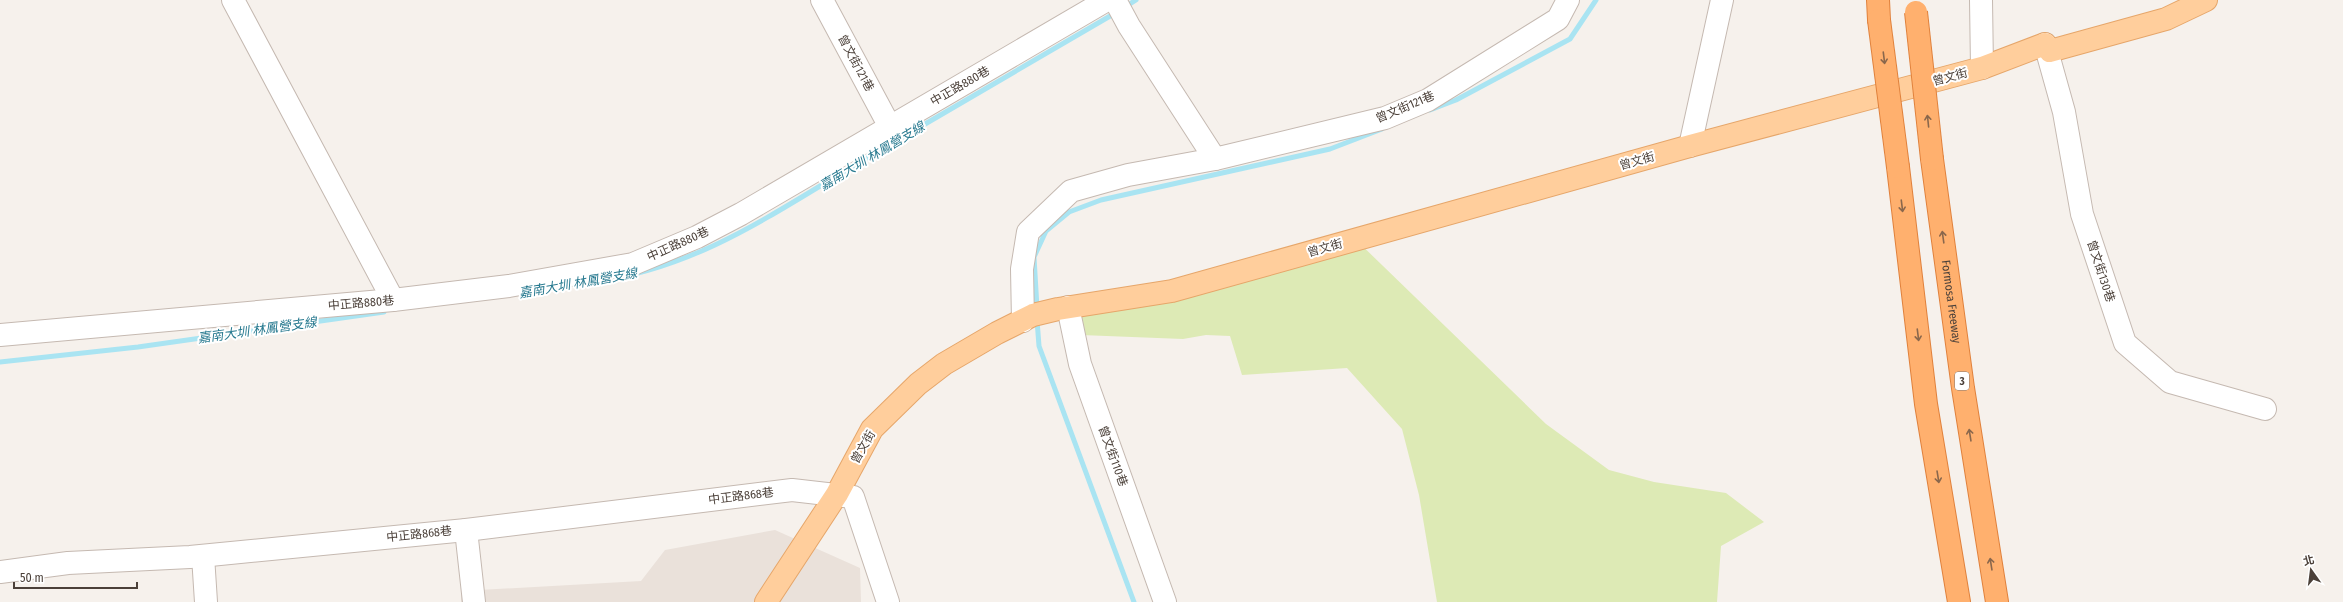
<svg xmlns="http://www.w3.org/2000/svg" width="2343" height="602" font-family="'Fira Sans Condensed','Noto Sans TC',sans-serif">
<style>
.residential{fill:#eae1da}
.green{fill:#ddeab5}
.lines{fill:none;stroke-linecap:round;stroke-linejoin:round}
.stream{stroke:#a9e4f2;stroke-width:5}
.minor-casing{stroke:#c5b9b1;stroke-width:24}
.major-casing{stroke:#e6a66a;stroke-width:24}
.highway-casing{stroke:#e0813c;stroke-width:24}
.minor{stroke:#fff;stroke-width:22}
.major{stroke:#ffce9c;stroke-width:22}
.highway{stroke:#ffb06e;stroke-width:22}
.highway-bridge-casing{stroke:#e0813c;stroke-width:24;stroke-linecap:butt}
.highway-bridge{stroke:#ffb06e;stroke-width:22}
.oneway{stroke:#8a674c}
.labels{text-anchor:middle;dominant-baseline:central;stroke-width:4;stroke-linejoin:round;paint-order:stroke}
.shield{fill:#fff;stroke:#817974;stroke-width:1}
.shield-label{font-size:11px;font-weight:bold;fill:#4b4039}
.street-label{font-size:12px;fill:#4b4039;stroke:#fff}
.water-label{font-size:13px;font-style:italic;fill:#287a90;stroke:#fff}
</style>
<rect width="100%" height="100%" fill="#f6f1ec"/>
<polygon class="residential" points="775,530 860,568 861,602 461,602 461,591 641,581 665,550"/>
<polygon class="green" points="1350,234 1546,424 1609,470 1654,482 1726,493 1764,522 1721,546 1717,602 1437,602 1419,495 1402,429 1347,368 1242,375 1230,336 1206,335 1183,339 1081,335 1073,301 1172,281"/>
<g class="lines">
<g class="stream">
<polyline points="1125,7 1136,0"/>
<polyline points="1430,110 1456,100 1570,39 1596,0"/>
<path d="M598,281C699,267 775,212 860,162C946,112 1031,62 1117,12"/>
<polyline points="1037,308 1034,257 1046,231 1069,212 1101,200 1330,149 1382,129"/>
<polyline points="1037,320 1039,346 1134,602"/>
<polyline points="0,362 138,347 384,312"/>
</g>
<g class="minor-casing">
<g id="minor">
<polyline points="233,0 393,300"/>
<polyline points="822,0 890,127"/>
<polyline points="1115,0 1129,26 1215,159"/>
<polyline points="1981,0 1982,68"/>
<polyline points="2045,44 2064,112 2082,214 2125,343 2170,382 2265,409"/>
<polyline points="1690,146 1722,0"/>
<polyline points="1068,307 1080,364 1165,602"/>
<polyline points="1023,321 1022,269 1028,232 1071,191 1128,175 1215,159 1385,118 1428,100 1558,19 1568,0"/>
<polyline points="0,335 393,300 509,286 633,264 697,237 741,214 1107,0"/>
<polyline points="466,530 474,602"/>
<polyline points="203,556 206,602"/>
<polyline points="0,572 68,563 190,557 466,530 792,490 853,497 888,602"/>
</g>
</g>
<g class="major-casing">
<polyline id="major" points="766,602 837,494 872,429 918,384 944,364 997,333 1033,315 1058,309 1172,291 1690,146 1982,68 2045,44 2050,51 2166,19 2206,0"/>
</g>
<g class="highway-casing">
<g id="highway">
<polyline points="1878,0 1879,20"/>
<path id="s1" d="M1932,159L1963,388L1997,602"/>
<polyline points="1898,167 1926,404 1959,602"/>
</g>
</g>
<use href="#minor" class="minor"/>
<use href="#major" class="major"/>
<use href="#highway" class="highway"/>
<g class="highway-bridge-casing">
<g id="highway-bridge">
<polyline points="1916,12 1932,159"/>
<polyline points="1879,20 1898,167"/>
</g>
</g>
<use href="#highway-bridge" class="highway-bridge"/>
</g>
<defs><path id="oneway-shaft" d="M-6 0H5M1.5-3L5.5 0L1.5 3" fill="none" stroke-width="1.6" stroke-linecap="round" stroke-linejoin="round"/></defs>
<g class="oneway">
<use href="#oneway-shaft" transform="translate(1884 58) rotate(83)"/>
<use href="#oneway-shaft" transform="translate(1928 121) rotate(-96)"/>
<use href="#oneway-shaft" transform="translate(1902 206) rotate(83)"/>
<use href="#oneway-shaft" transform="translate(1943 237) rotate(-98)"/>
<use href="#oneway-shaft" transform="translate(1918 335) rotate(83)"/>
<use href="#oneway-shaft" transform="translate(1970 435) rotate(-99)"/>
<use href="#oneway-shaft" transform="translate(1938 477) rotate(81)"/>
<use href="#oneway-shaft" transform="translate(1991 564) rotate(-99)"/>
</g>
<g class="labels">
<rect class="shield" x="1955" y="372" width="14" height="18" rx="3"/>
<g class="shield-label">
<text x="1962" y="381">3</text>
</g>
<g class="street-label">
<text transform="translate(856 63) rotate(62)">曾文街121巷</text>
<text transform="translate(1950 77) rotate(-15)">曾文街</text>
<text transform="translate(960 86) rotate(-30)">中正路880巷</text>
<text transform="translate(1405 107) rotate(-23)">曾文街121巷</text>
<text transform="translate(1637 161) rotate(-16)">曾文街</text>
<text transform="translate(678 244) rotate(-24)">中正路880巷</text>
<text transform="translate(1325 248) rotate(-16)">曾文街</text>
<text transform="translate(2101 271) rotate(72)">曾文街130巷</text>
<text stroke="none"><textPath href="#s1" startOffset="144">Formosa Freeway</textPath></text>
<text transform="translate(361 303) rotate(-5)">中正路880巷</text>
<text transform="translate(863 447) rotate(-60)">曾文街</text>
<text transform="translate(1113 456) rotate(70)">曾文街110巷</text>
<text transform="translate(741 496) rotate(-7)">中正路868巷</text>
<text transform="translate(419 534) rotate(-6)">中正路868巷</text>
</g>
<g class="water-label">
<text transform="translate(872 156) rotate(-31)">嘉南大圳 林鳳營支線</text>
<text transform="translate(578 283) rotate(-10)">嘉南大圳 林鳳營支線</text>
<text transform="translate(257 330) rotate(-8)">嘉南大圳 林鳳營支線</text>
</g>
</g>
<g transform="translate(2311 570) rotate(346)" stroke="#ffffff" stroke-width="3" paint-order="stroke">
<path d="M0-3L7 15L0 10L-7 15Z" fill="#4b4039"/>
<text y="-6" font-size="11" font-weight="bold" text-anchor="middle" fill="#4b4039">北</text>
</g>
<path d="M14 582v6h123v-6" fill="none" stroke="#4b4039" stroke-width="2"/>
<text x="20" y="582" font-size="12" fill="#4b4039" stroke="#ffffff" stroke-width="3" paint-order="stroke">50 m</text>
</svg>
